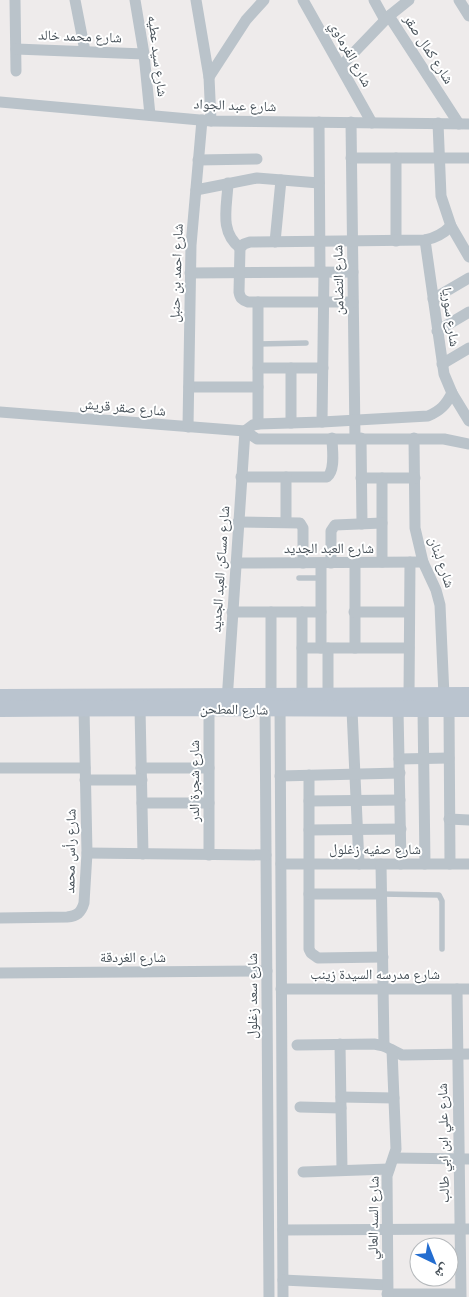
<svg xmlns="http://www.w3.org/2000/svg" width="469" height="1297" font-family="Roboto,'Noto Naskh Arabic',sans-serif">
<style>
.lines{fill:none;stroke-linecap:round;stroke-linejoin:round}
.lane{stroke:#bac3ca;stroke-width:5.5}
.street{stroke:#bac3ca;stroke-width:11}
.secondary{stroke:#bac4cf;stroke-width:16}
.labels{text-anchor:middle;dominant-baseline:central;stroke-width:4;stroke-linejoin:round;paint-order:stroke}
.street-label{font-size:14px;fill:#454f57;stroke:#fff}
</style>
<rect width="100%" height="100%" fill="#eeebeb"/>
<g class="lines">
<g class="lane">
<polyline points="258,344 306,343"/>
<polyline points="299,578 321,578"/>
<polyline points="381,894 439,895 442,901 442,949"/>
</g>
<g class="street">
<polyline points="15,0 16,71"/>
<polyline points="75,0 85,51"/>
<polyline points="135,0 144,54 150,115"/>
<polyline points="196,0 209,77 211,121"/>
<polyline points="303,0 372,123"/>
<polyline points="374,0 385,20"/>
<polyline points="459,0 469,16"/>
<polyline points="389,16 459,124"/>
<polyline points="16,49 144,54"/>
<polyline points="341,66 389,16 409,0"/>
<polyline points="209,77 246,20 264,0"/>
<polyline points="0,102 211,121 469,124"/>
<polyline points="319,122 320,272"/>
<polyline points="351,122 355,438"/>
<polyline points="438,123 441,196 451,226 469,257"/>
<polyline points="351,158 469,158"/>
<polyline points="396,158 396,241"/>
<polyline points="198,160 257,159"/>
<path d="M228,183C227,208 219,231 240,248"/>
<polyline points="196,190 257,178 319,183"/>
<polyline points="425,240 444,374 452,393 469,421"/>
<polyline points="275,242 281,180"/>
<polyline points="190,273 353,272"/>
<polyline points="433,299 469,278"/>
<path d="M353,302H248C242,300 240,298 239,292L240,248L244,244L250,242L425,240C436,238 443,234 451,226"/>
<polyline points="437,331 469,312"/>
<polyline points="442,364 469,348"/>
<polyline points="258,368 323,368"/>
<polyline points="189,387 258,387"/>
<polyline points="0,412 245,431 257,439 444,439 469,444"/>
<polyline points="322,422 324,272"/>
<polyline points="291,423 291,368"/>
<polyline points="258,424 258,302"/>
<polyline points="188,427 191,245 202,120"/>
<path d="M245,431L253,425L258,424L322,422L428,416C440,411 446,405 452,393"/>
<polyline points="361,438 362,524"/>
<polyline points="414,438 415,528 423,562 436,590 440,605 444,696"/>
<path d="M241,477H327C336,470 332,449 332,438"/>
<polyline points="361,478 415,478"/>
<polyline points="238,522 300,523 303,528 303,563"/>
<polyline points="286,522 286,477"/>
<polyline points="382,562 382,478"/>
<polyline points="236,563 423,562"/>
<polyline points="331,563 331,531 335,525 382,523"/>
<polyline points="355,563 355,648"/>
<polyline points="232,612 321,612"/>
<polyline points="354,612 409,612"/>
<polyline points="302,648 409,648"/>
<polyline points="321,648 321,563"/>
<polyline points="328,648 328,696"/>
<polyline points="271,696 271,612"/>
<polyline points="302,696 302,612"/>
<polyline points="409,696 410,562"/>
<polyline points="227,701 245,431"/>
<polyline points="280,701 283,1297"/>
<polyline points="265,703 269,1297"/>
<polyline points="140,708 143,854"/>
<polyline points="209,708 209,855"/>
<polyline points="398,709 401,864"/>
<polyline points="423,709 425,864"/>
<polyline points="449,709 450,864"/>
<polyline points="352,710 359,864"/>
<polyline points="399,759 449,758"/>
<polyline points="0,768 85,768"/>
<polyline points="141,768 209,768"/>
<polyline points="309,775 309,949 311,953 318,958 383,957"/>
<polyline points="280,776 400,773"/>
<polyline points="85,780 142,780"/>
<polyline points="309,801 400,800"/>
<polyline points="142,803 209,803"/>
<polyline points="449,819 469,820"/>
<polyline points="309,830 401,829"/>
<polyline points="87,853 266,855"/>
<polyline points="281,864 469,864"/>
<polyline points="381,864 384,1046"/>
<polyline points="309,894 381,894"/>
<path d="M0,918L67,917C77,916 81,913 84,903L87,853L84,708"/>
<polyline points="0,973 267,971"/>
<polyline points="281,989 469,989"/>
<polyline points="457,989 461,1297"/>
<polyline points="340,1044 342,1170"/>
<polyline points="297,1045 374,1044 384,1046 402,1055 469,1054"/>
<polyline points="341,1097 394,1098"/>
<polyline points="300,1107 341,1108"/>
<polyline points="394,1158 469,1159"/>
<polyline points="303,1172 389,1169"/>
<polyline points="283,1230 469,1229"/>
<polyline points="283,1280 387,1285"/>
<polyline points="387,1294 460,1294"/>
<polyline points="388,1297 387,1176 396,1149 392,1050"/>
</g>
<g class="secondary">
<polyline points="0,697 469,695"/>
<path d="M0,709C156,707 313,709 469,709"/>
</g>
</g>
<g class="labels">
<g class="street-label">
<text transform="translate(80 36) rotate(2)">شارع محمد خالد</text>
<text transform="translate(429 49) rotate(57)">شارع كمال صقر</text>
<text transform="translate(351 54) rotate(61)">شارع الفرماوي</text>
<text transform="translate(158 56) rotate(83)">شارع سيد عطيه</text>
<text transform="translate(235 105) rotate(2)">شارع عبد الجواد</text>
<text transform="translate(176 273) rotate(-88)">شارع احمد بن حنبل</text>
<text transform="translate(338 280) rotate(-91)">شارع التضامن</text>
<text transform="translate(451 317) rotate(82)">شارع سوريا</text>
<text transform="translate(123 407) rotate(5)">شارع صقر قريش</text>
<text x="329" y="548">شارع العبد الجديد</text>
<text transform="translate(442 562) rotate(71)">شارع لبنان</text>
<text transform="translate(220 569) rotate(-86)">شارع مساكن العبد الجديد</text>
<text transform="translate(234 709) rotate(1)">شارع المطحن</text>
<text transform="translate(194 781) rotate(-90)">شارع شجرة الدر</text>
<text x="375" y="849">شارع صفيه زغلول</text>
<text transform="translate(70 851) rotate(-89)">شارع رأس محمد</text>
<text x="133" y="957">شارع الغردقة</text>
<text x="375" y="974">شارع مدرسه السيدة زينب</text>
<text transform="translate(252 996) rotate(-90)">شارع سعد زغلول</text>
<text transform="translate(443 1143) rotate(-91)">شارع علي ابن ابي طالب</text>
<text transform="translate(373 1218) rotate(-89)">شارع السد العالي</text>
</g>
</g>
<g transform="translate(434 1262) rotate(137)"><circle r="24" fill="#ffffff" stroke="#b5b9bc"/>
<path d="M0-4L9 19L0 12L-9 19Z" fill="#236dd0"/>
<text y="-8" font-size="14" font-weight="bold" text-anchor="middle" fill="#454f57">ش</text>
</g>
</svg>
